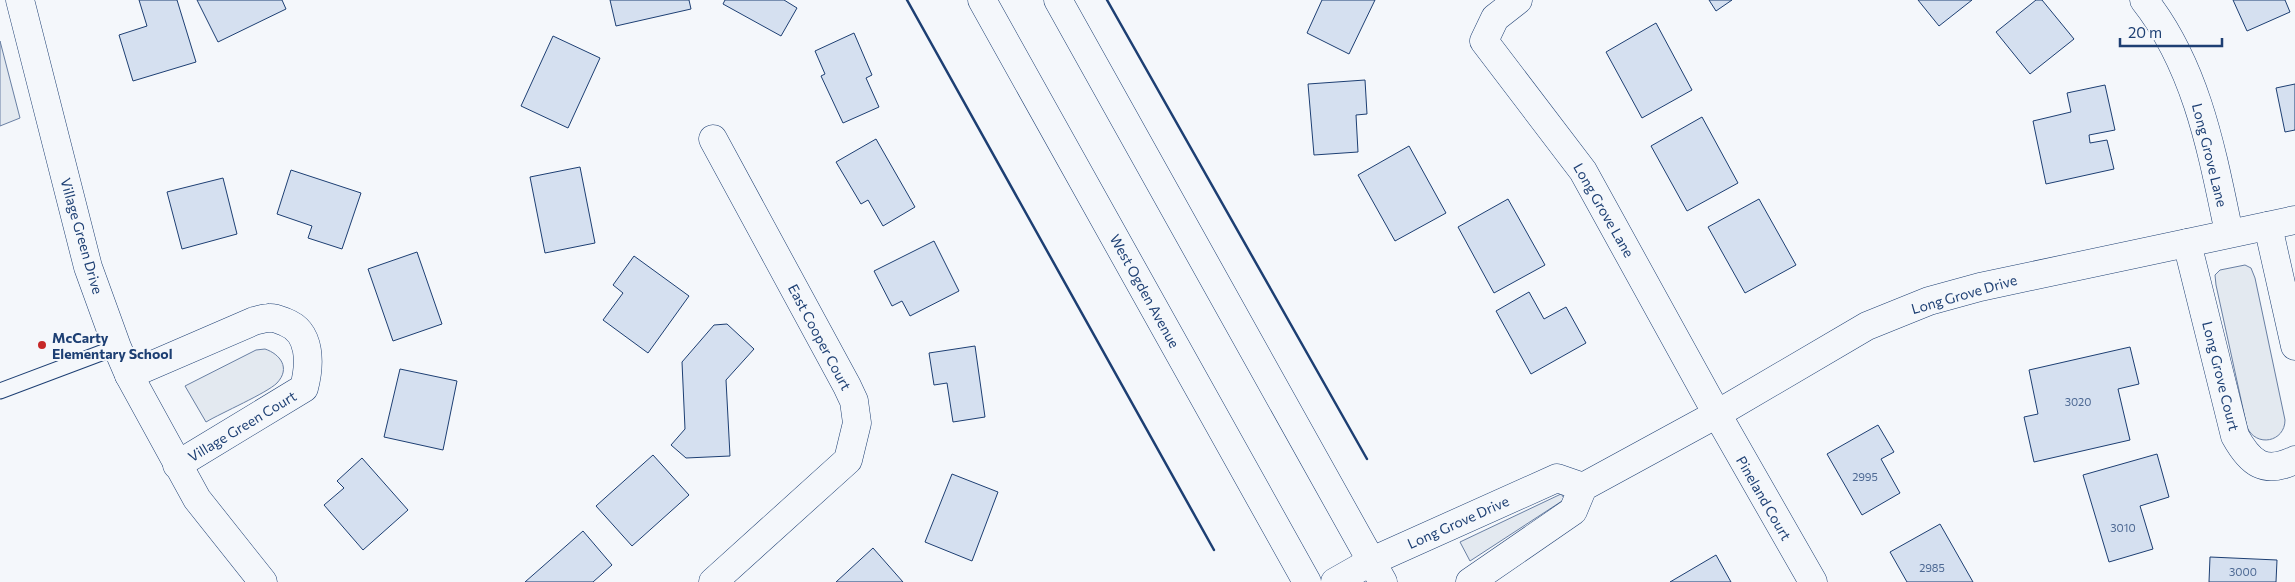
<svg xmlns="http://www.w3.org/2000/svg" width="2295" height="582" font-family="Commissioner,sans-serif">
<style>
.green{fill:#e3e9f0;stroke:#687fa3}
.building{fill:#d5e0f0;stroke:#1d3f73}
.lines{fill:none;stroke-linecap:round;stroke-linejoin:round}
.lane-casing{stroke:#1d3f73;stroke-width:17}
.street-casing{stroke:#1d3f73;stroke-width:29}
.primary-casing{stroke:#1d3f73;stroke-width:29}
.lane{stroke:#f4f7fb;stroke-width:15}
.street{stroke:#f4f7fb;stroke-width:28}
.primary{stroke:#f4f7fb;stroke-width:28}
.wall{stroke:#1d3f73;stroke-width:2.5}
.poi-dot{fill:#c62828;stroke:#f4f7fb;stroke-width:2}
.labels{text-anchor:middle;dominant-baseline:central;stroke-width:4;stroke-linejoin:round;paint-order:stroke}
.number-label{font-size:11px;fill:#4b6792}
.street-label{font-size:14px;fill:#1d3f73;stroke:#f4f7fb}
.poi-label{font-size:14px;font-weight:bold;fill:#1d3f73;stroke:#f4f7fb;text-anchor:start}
</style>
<rect width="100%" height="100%" fill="#f4f7fb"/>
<g class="green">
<polygon points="0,41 20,118 0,126"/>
<path d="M2245,265L2251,268L2255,278L2285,420C2285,442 2256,448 2247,427L2216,285L2215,275L2220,270Z"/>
<path d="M265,349C280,354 291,368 277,383C267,393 221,413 206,422L185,386L256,350Z"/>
<polygon points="1561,494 1564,498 1562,501 1470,561 1460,542"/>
</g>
<g class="building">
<polygon points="139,0 177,0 196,62 133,81 119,35 147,26"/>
<polygon points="197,0 282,0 286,9 218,42"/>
<polygon points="610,0 689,0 691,9 616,26"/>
<polygon points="725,0 784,0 797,8 781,36 723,4"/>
<polygon points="1322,0 1375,0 1349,54 1307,33"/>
<polygon points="1709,0 1732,0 1716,11"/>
<polygon points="1918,0 1972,0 1939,26"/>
<polygon points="2036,0 2042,0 2074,39 2030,74 1996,32"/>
<polygon points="2233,0 2285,0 2290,12 2247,31"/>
<polygon points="1656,23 1692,90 1642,118 1606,52"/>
<polygon points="854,33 872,75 866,78 879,107 843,123 821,76 825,74 815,51"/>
<polygon points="553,36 600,58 568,128 521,106"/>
<polygon points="1365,80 1367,114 1356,115 1358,152 1314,155 1308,84"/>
<polygon points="2295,84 2295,130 2285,132 2276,88"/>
<polygon points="2105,85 2115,130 2089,135 2090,143 2107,140 2114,169 2046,184 2033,121 2071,112 2067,93"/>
<polygon points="1702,117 1738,183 1687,211 1651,146"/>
<polygon points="876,139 915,207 883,226 868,200 861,204 836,162"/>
<polygon points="1409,146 1446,213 1395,241 1358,175"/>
<polygon points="580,167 595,243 545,253 530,177"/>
<polygon points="291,170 361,193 342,249 308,238 312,226 277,214"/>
<polygon points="223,178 237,234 182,249 167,192"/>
<polygon points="1508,199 1545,265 1494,293 1458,227"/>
<polygon points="1759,199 1796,265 1745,293 1708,227"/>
<polygon points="934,241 959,291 910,316 902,301 892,306 874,271"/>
<polygon points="417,252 442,324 393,341 368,269"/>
<polygon points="634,256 689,296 648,353 603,320 623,293 613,285"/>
<polygon points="1529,292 1544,319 1566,307 1586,343 1531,374 1496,311"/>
<polygon points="727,324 754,349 726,380 730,456 686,458 671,445 685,429 682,362 714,325"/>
<polygon points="975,346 985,417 953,422 947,383 934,385 929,353"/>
<polygon points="2130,347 2139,384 2118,389 2130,440 2034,462 2024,417 2038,414 2029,370"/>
<polygon points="400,369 457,381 443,450 384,437"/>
<polygon points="1878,425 1894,452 1881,459 1900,493 1862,515 1827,454"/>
<polygon points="2157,454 2169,497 2140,506 2153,549 2109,562 2083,475"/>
<polygon points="653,455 689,495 632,546 596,506"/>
<polygon points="362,458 408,510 363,550 324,505 344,488 337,481"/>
<polygon points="952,474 998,492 972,561 925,542"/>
<polygon points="1940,524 1973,582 1907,582 1890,552"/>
<polygon points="583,531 612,565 593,582 525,582"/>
<polygon points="873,548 903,582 836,582"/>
<polygon points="1716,555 1731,582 1670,582"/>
<polygon points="2210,557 2277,560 2276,582 2209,582"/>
</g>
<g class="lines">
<g class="lane-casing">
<polyline id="lane" points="0,391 117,347"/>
</g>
<g class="street-casing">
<g id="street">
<polyline points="20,0 88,267 117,347 129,375 197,499 263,582"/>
<polyline points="1518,0 1495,18 1484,41 1583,171 1717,414 1813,582"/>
<path d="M2144,0C2197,67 2212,152 2229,233"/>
<polyline points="713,139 847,386 854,401 857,423 848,460 713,582"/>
<polyline points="2268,226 2295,346"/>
<path d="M2187,243L2235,436C2250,463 2264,475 2295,460"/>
<path d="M129,375L254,321C259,320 264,318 269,318C274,317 280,320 285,322C312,332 310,365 304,388L177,465"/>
<polyline points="1335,582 1372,561 1557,478 1583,487"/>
<polyline points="1470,582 1573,511 1583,487 1717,414 1867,326 1929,301 1980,287 2295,220"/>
</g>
</g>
<g class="primary-casing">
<g id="primary">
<polyline points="982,0 1307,582"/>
<polyline points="1058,0 1383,582"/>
</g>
</g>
<use href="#lane" class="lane"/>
<use href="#street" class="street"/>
<use href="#primary" class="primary"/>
<g class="wall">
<polyline points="907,0 1214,550"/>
<polyline points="1107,0 1367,459"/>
</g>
</g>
<circle class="poi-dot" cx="42" cy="345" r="5"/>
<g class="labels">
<g class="number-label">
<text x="2078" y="401">3020</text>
<text x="1865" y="476">2995</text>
<text x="2123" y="527">3010</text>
<text x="1932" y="567">2985</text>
<text x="2243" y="571">3000</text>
</g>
<g class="street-label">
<text transform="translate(2210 155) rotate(76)">Long Grove Lane</text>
<text transform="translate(1604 210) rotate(60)">Long Grove Lane</text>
<text transform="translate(82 236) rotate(74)">Village Green Drive</text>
<text transform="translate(1145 291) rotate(61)">West Ogden Avenue</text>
<text transform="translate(1964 294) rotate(-16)">Long Grove Drive</text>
<text transform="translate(820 337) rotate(62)">East Cooper Court</text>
<text transform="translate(2221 376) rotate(76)">Long Grove Court</text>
<text transform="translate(242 426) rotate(-31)">Village Green Court</text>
<text transform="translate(1764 498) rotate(60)">Pineland Court</text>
<text transform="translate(1458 522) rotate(-24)">Long Grove Drive</text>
</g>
<g class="poi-label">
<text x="52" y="337">McCarty<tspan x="52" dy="16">Elementary School</tspan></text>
</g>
</g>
<path d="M2120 38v8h102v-8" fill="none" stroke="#1d3f73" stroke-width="2.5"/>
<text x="2128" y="38" font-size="15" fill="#1d3f73" stroke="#f4f7fb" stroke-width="4" paint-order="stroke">20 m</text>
</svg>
